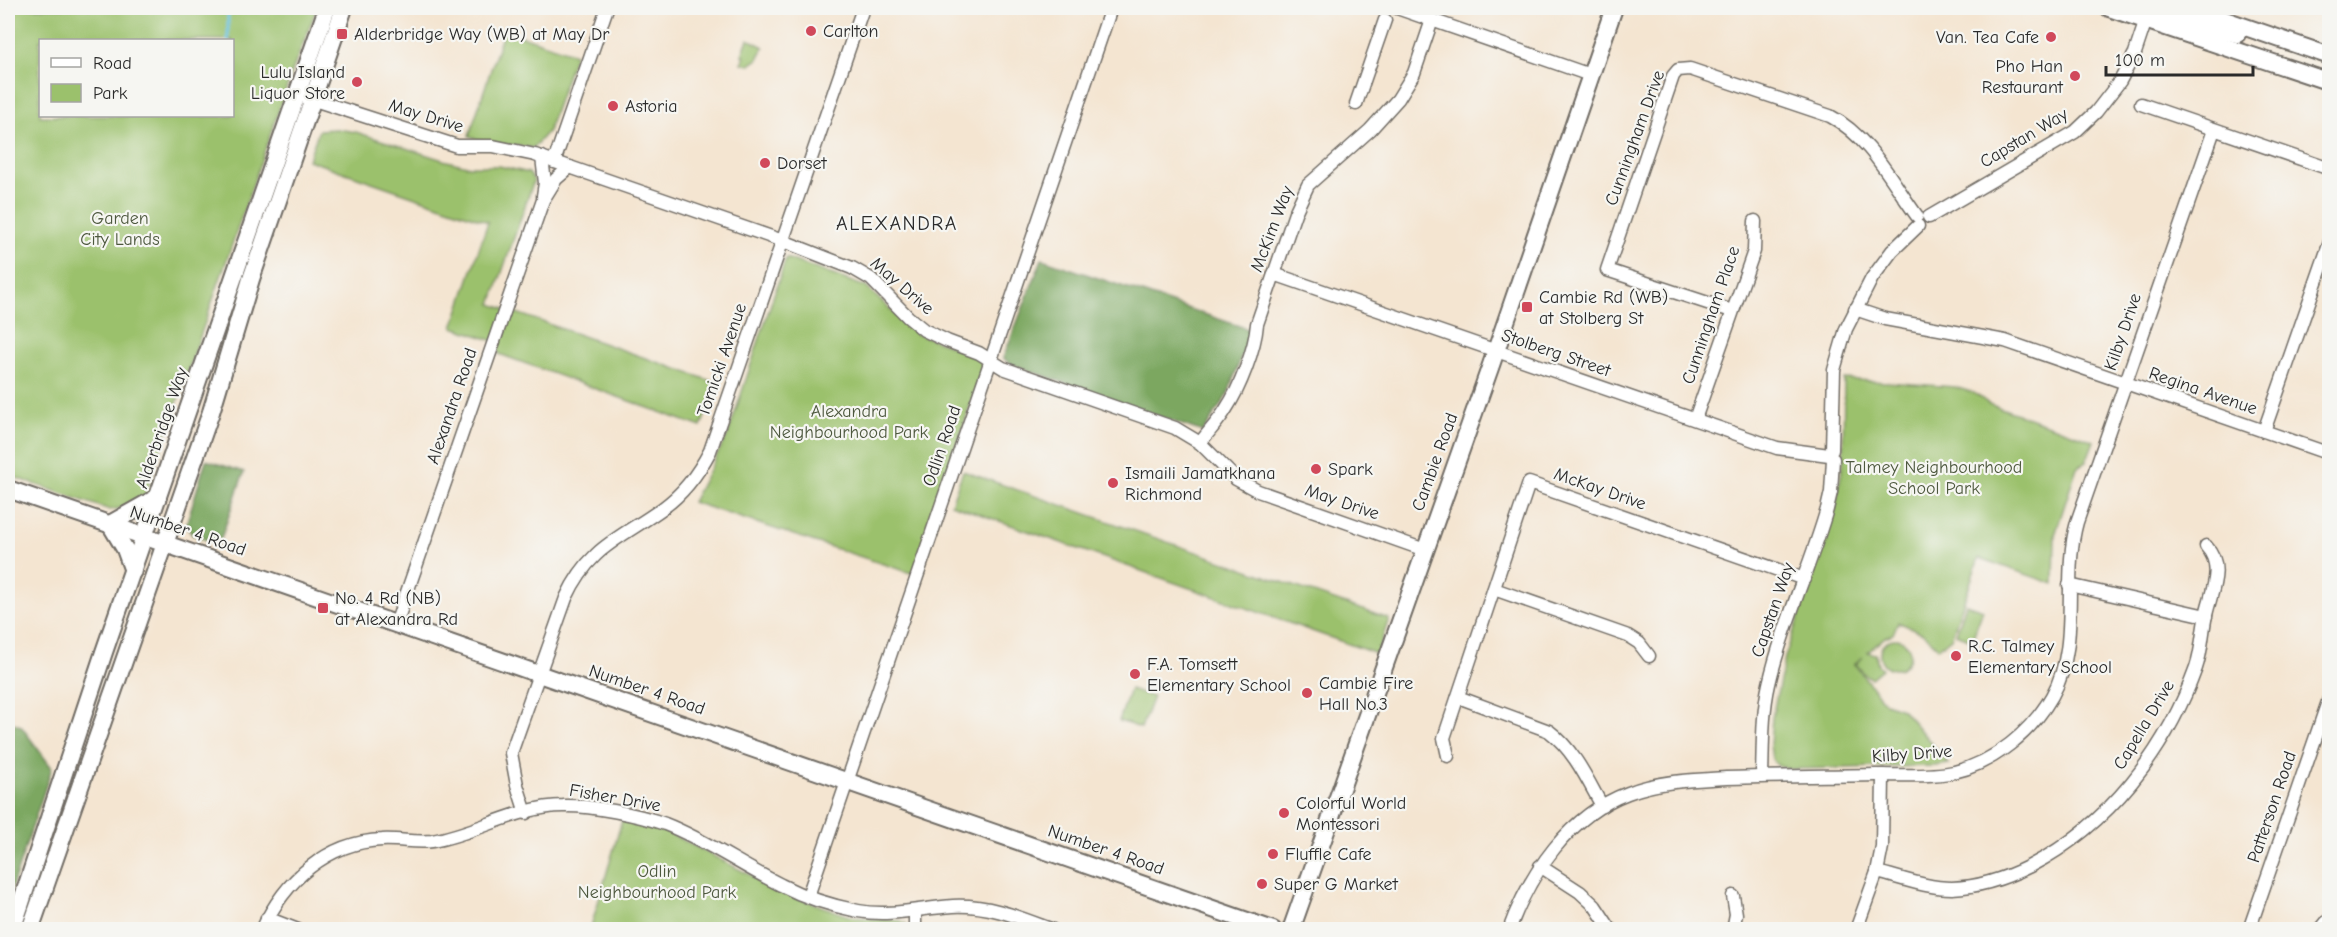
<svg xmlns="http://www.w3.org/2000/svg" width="2337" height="937" font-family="'Comic Neue',sans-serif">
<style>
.green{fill:#9bc16c;stroke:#63764c;stroke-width:1.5;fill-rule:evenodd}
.forest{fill:#7ca760;stroke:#546946;stroke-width:1.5}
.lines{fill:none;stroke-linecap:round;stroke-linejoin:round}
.stream{stroke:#69c3e7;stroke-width:3}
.street-casing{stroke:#716c65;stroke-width:15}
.secondary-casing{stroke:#716c65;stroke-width:20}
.highway-casing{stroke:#716c65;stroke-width:24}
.street{stroke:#fff;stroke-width:12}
.secondary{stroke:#fff;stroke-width:16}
.highway{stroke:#fff;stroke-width:21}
.poi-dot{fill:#d1495b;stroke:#f6f6f2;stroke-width:2}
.labels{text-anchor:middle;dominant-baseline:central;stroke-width:4.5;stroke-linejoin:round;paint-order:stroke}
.poi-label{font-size:18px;fill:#2b2b2b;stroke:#f6f6f2;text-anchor:start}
.street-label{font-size:18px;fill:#2b2b2b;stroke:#f6f6f2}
.park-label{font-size:18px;fill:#4d583e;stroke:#f6f6f2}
.neighbourhood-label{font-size:20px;letter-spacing:1.5px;fill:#2b2b2b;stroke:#f6f6f2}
</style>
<rect width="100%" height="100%" fill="#f6f6f2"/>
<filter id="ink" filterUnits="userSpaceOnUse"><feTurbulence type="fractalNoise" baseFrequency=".0167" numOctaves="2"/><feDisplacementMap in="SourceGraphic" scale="12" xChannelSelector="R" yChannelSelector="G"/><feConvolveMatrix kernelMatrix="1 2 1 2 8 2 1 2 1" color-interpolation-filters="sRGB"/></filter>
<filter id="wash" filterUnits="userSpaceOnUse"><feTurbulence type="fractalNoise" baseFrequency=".008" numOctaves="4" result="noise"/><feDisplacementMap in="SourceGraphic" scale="24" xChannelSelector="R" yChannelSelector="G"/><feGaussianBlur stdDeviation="1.35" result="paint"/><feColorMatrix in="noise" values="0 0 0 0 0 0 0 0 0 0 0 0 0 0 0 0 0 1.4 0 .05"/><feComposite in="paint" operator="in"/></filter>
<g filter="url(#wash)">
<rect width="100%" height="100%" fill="#f4e5d1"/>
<g class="green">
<path d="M8,8H317L292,72L144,498L133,506L110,510L8,475ZM40,40H232V116H40Z"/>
<polygon points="504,30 575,54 548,131 533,148 482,141 469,136"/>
<polygon points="748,39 764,47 758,59 749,65 742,63 745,55 742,55"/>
<polygon points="337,129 356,132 443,160 467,166 499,166 529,173 534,180 491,304 717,383 701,427 499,354 497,342 453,327 488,222 308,160 319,130"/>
<polygon points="786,258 866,287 917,334 986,358 914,574 692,502 728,434"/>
<polygon points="1844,379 1955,387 1974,393 1989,404 2094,441 2086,462 2077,467 2055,535 2054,584 1979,558 1951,638 1938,648 1925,634 1898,622 1893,634 1885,637 1868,652 1876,654 1878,665 1882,669 1871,678 1865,675 1856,664 1863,657 1854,664 1885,703 1902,709 1949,764 1935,766 1790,769 1778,766 1772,759 1770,745 1772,718 1785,657 1835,510 1843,464"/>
<polygon points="963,471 1389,619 1377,654 951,504"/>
<polygon points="1966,604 1983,610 1972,640 1956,634"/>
<circle cx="1895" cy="654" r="15"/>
<polygon points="1130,689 1153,697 1141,728 1119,721"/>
<polygon points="623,817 665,831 787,894 852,917 901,921 906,924 907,929 590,930"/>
</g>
<g class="forest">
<polygon points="1042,259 1251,330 1228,394 1203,432 1011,364 1003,358"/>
<polygon points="206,460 244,472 219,544 192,535 186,525"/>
<polygon points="8,721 21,726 52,768 8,899"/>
</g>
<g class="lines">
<g class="stream">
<polyline points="228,40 228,8"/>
<polyline points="232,50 235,56 232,71"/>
</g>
</g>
</g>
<g filter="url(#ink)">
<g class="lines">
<g class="street-casing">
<g id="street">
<polyline points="1397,8 1590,75"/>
<polyline points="305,97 457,146 493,146 535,155 783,241 852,268 871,279 908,317 924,330 947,341 979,353 1003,368 1175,428 1200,443 1236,479 1258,491 1425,550"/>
<polyline points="1356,104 1385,20"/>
<polyline points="2141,104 2330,169"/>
<polyline points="542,157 545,183 543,196"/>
<polyline points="554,162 607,8"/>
<polyline points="1929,217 2075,132 2096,112 2120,81 2135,53 2146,20"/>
<polyline points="1274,274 1777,448 1829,455"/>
<polyline points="1855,309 1885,319 2005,341 2330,454"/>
<path d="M1732,311L1607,270L1673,76L1678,70L1690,69L1830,116C1869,136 1892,182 1917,216"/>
<polyline points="1695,419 1754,251 1755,221"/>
<polyline points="2264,431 2330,242"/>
<path d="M1200,443C1208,432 1219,421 1226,409C1240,388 1255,349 1257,324L1295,213L1308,185L1370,130L1398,99L1414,73L1432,20"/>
<polyline points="1832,450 1834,370 1846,329 1872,278 1892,251 1918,226"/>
<polyline points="2069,585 2206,616"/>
<polyline points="1494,589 1628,636 1639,643 1649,656"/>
<polyline points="396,624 543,200 556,179 570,167"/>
<path d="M1458,697L1549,731C1574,750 1587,779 1602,806"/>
<polyline points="1448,756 1444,738 1529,483 1804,579"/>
<path d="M1762,776C1763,746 1762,714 1769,684C1783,624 1810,568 1827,509L1831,492L1833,459"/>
<path d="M526,813L517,785L511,753L566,598C590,546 620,539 663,508C684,493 698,474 710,451L863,8"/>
<polyline points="1540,866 1580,892 1595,906 1611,930"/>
<path d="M1877,872C1901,878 1927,888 1952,888C1979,887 2006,878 2030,866C2109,825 2166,751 2196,668C2202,651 2202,633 2206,615C2211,592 2225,566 2206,546"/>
<polyline points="808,896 1111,8"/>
<polyline points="1733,896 1736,914 1733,930"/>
<polyline points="267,918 298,930"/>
<path d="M262,930C284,881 327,842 382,840C399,839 416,843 432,841C475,834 519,806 563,806C590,805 640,815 665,824C706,840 742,866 781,885C804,897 833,906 858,911C890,917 921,908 953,906C988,904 1021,918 1053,930"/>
<polyline points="915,930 915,911"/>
<path d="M1509,930C1530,873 1569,815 1628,793C1659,781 1693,780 1726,778C1776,776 1826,776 1876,775C1902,775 1929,777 1954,772C1994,763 2032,731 2052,696C2082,642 2061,579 2077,522L2214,130"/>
<polyline points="1856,930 1877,872 1882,847 1883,775"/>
<polyline points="2249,930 2330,696"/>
</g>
</g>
<g class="secondary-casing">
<g id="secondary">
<polyline points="2109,8 2330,82"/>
<polyline points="2190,8 2330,56"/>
<polyline points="2157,19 2174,18 2237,34"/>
<polyline points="8,489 1273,930"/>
<polyline points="110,524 158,497"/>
<polyline points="110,524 125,549 133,571"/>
<polyline points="12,930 104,652 327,8"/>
<polyline points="30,930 211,412 251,279 344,8"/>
<polyline points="1291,930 1491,365 1614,8"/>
</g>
</g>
<g class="highway-casing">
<polyline id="highway" points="2326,930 2330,925"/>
</g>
<use href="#street" class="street"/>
<use href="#secondary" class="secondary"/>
<use href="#highway" class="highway"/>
</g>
</g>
<g class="poi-dot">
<circle cx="811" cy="31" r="6"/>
<rect x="336" y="28" width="12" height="12" rx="3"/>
<circle cx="2051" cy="37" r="6"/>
<circle cx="2075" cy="76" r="6"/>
<circle cx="357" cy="82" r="6"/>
<circle cx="613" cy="106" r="6"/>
<circle cx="765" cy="163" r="6"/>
<rect x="1521" y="301" width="12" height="12" rx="3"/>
<circle cx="1316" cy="469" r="6"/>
<circle cx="1113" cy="483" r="6"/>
<rect x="317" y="602" width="12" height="12" rx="3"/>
<circle cx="1956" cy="656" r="6"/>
<circle cx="1135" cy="674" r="6"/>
<circle cx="1307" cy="693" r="6"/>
<circle cx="1284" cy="813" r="6"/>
<circle cx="1273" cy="854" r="6"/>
<circle cx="1262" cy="884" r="6"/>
</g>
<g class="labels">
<g class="poi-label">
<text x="823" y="31">Carlton</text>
<text x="354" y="34">Alderbridge Way (WB) at May Dr</text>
<text x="2039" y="37" text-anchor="end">Van. Tea Cafe</text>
<text x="2063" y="66" text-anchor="end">Pho Han<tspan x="2063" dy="21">Restaurant</tspan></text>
<text x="345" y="72" text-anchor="end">Lulu Island<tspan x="345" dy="21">Liquor Store</tspan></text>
<text x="625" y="106">Astoria</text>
<text x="777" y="163">Dorset</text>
<text x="1539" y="297">Cambie Rd (WB)<tspan x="1539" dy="21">at Stolberg St</tspan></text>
<text x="1328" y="469">Spark</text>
<text x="1125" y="473">Ismaili Jamatkhana<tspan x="1125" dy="21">Richmond</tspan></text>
<text x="335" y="598">No. 4 Rd (NB)<tspan x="335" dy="21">at Alexandra Rd</tspan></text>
<text x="1968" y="646">R.C. Talmey<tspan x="1968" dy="21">Elementary School</tspan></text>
<text x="1147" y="664">F.A. Tomsett<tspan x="1147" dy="21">Elementary School</tspan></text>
<text x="1319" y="683">Cambie Fire<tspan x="1319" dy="21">Hall No.3</tspan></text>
<text x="1296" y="803">Colorful World<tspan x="1296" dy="21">Montessori</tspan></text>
<text x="1285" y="854">Fluffle Cafe</text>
<text x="1274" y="884">Super G Market</text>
</g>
<g class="street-label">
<text transform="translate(426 116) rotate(17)">May Drive</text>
<text transform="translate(1635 138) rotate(-70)">Cunningham Drive</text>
<text transform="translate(2024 138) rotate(-31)">Capstan Way</text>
<text transform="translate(1272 229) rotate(-69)">McKim Way</text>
<text transform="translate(902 286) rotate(41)">May Drive</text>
<text transform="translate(1711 315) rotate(-71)">Cunningham Place</text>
<text transform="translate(2123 332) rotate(-71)">Kilby Drive</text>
<text transform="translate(1556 353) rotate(19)">Stolberg Street</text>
<text transform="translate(722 360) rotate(-71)">Tomicki Avenue</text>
<text transform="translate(2203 391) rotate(19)">Regina Avenue</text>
<text transform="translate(452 406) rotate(-71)">Alexandra Road</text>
<text transform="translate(162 428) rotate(-71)">Alderbridge Way</text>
<text transform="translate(942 446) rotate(-71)">Odlin Road</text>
<text transform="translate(1435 462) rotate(-70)">Cambie Road</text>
<text transform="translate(1600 489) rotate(19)">McKay Drive</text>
<text transform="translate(1342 502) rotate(19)">May Drive</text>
<text transform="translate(188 531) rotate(19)">Number 4 Road</text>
<text transform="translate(1773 610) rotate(-71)">Capstan Way</text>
<text transform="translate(647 690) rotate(19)">Number 4 Road</text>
<text transform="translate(2144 725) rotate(-59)">Capella Drive</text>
<text transform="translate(1912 754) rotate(-4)">Kilby Drive</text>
<text transform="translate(615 798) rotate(10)">Fisher Drive</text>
<text transform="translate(2272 807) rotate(-71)">Patterson Road</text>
<text transform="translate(1106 850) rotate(19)">Number 4 Road</text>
</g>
<g class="park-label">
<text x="120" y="218">Garden<tspan x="120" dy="21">City Lands</tspan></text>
<text x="849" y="411">Alexandra<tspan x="849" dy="21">Neighbourhood Park</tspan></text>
<text x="1934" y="467">Talmey Neighbourhood<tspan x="1934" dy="21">School Park</tspan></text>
<text x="657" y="871">Odlin<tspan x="657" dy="21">Neighbourhood Park</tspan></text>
</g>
<g class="neighbourhood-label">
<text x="897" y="223">ALEXANDRA</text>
</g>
</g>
<rect width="2337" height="937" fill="none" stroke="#f6f6f2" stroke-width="30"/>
<rect x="39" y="39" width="195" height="78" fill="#f6f6f2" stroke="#a5a5a2" stroke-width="1.5"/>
<rect x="51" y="58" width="30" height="9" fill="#ffffff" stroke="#a5a5a2" stroke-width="1.5"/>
<text x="93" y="69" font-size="18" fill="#2b2b2b">Road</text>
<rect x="51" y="84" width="30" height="18" fill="#9bc16c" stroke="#a5a5a2" stroke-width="1.5"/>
<text x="93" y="99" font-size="18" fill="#2b2b2b">Park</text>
<path d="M2106 66v9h147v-9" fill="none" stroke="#2b2b2b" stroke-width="3"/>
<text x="2115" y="66" font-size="18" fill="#2b2b2b" stroke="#f6f6f2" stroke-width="4.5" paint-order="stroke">100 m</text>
</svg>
